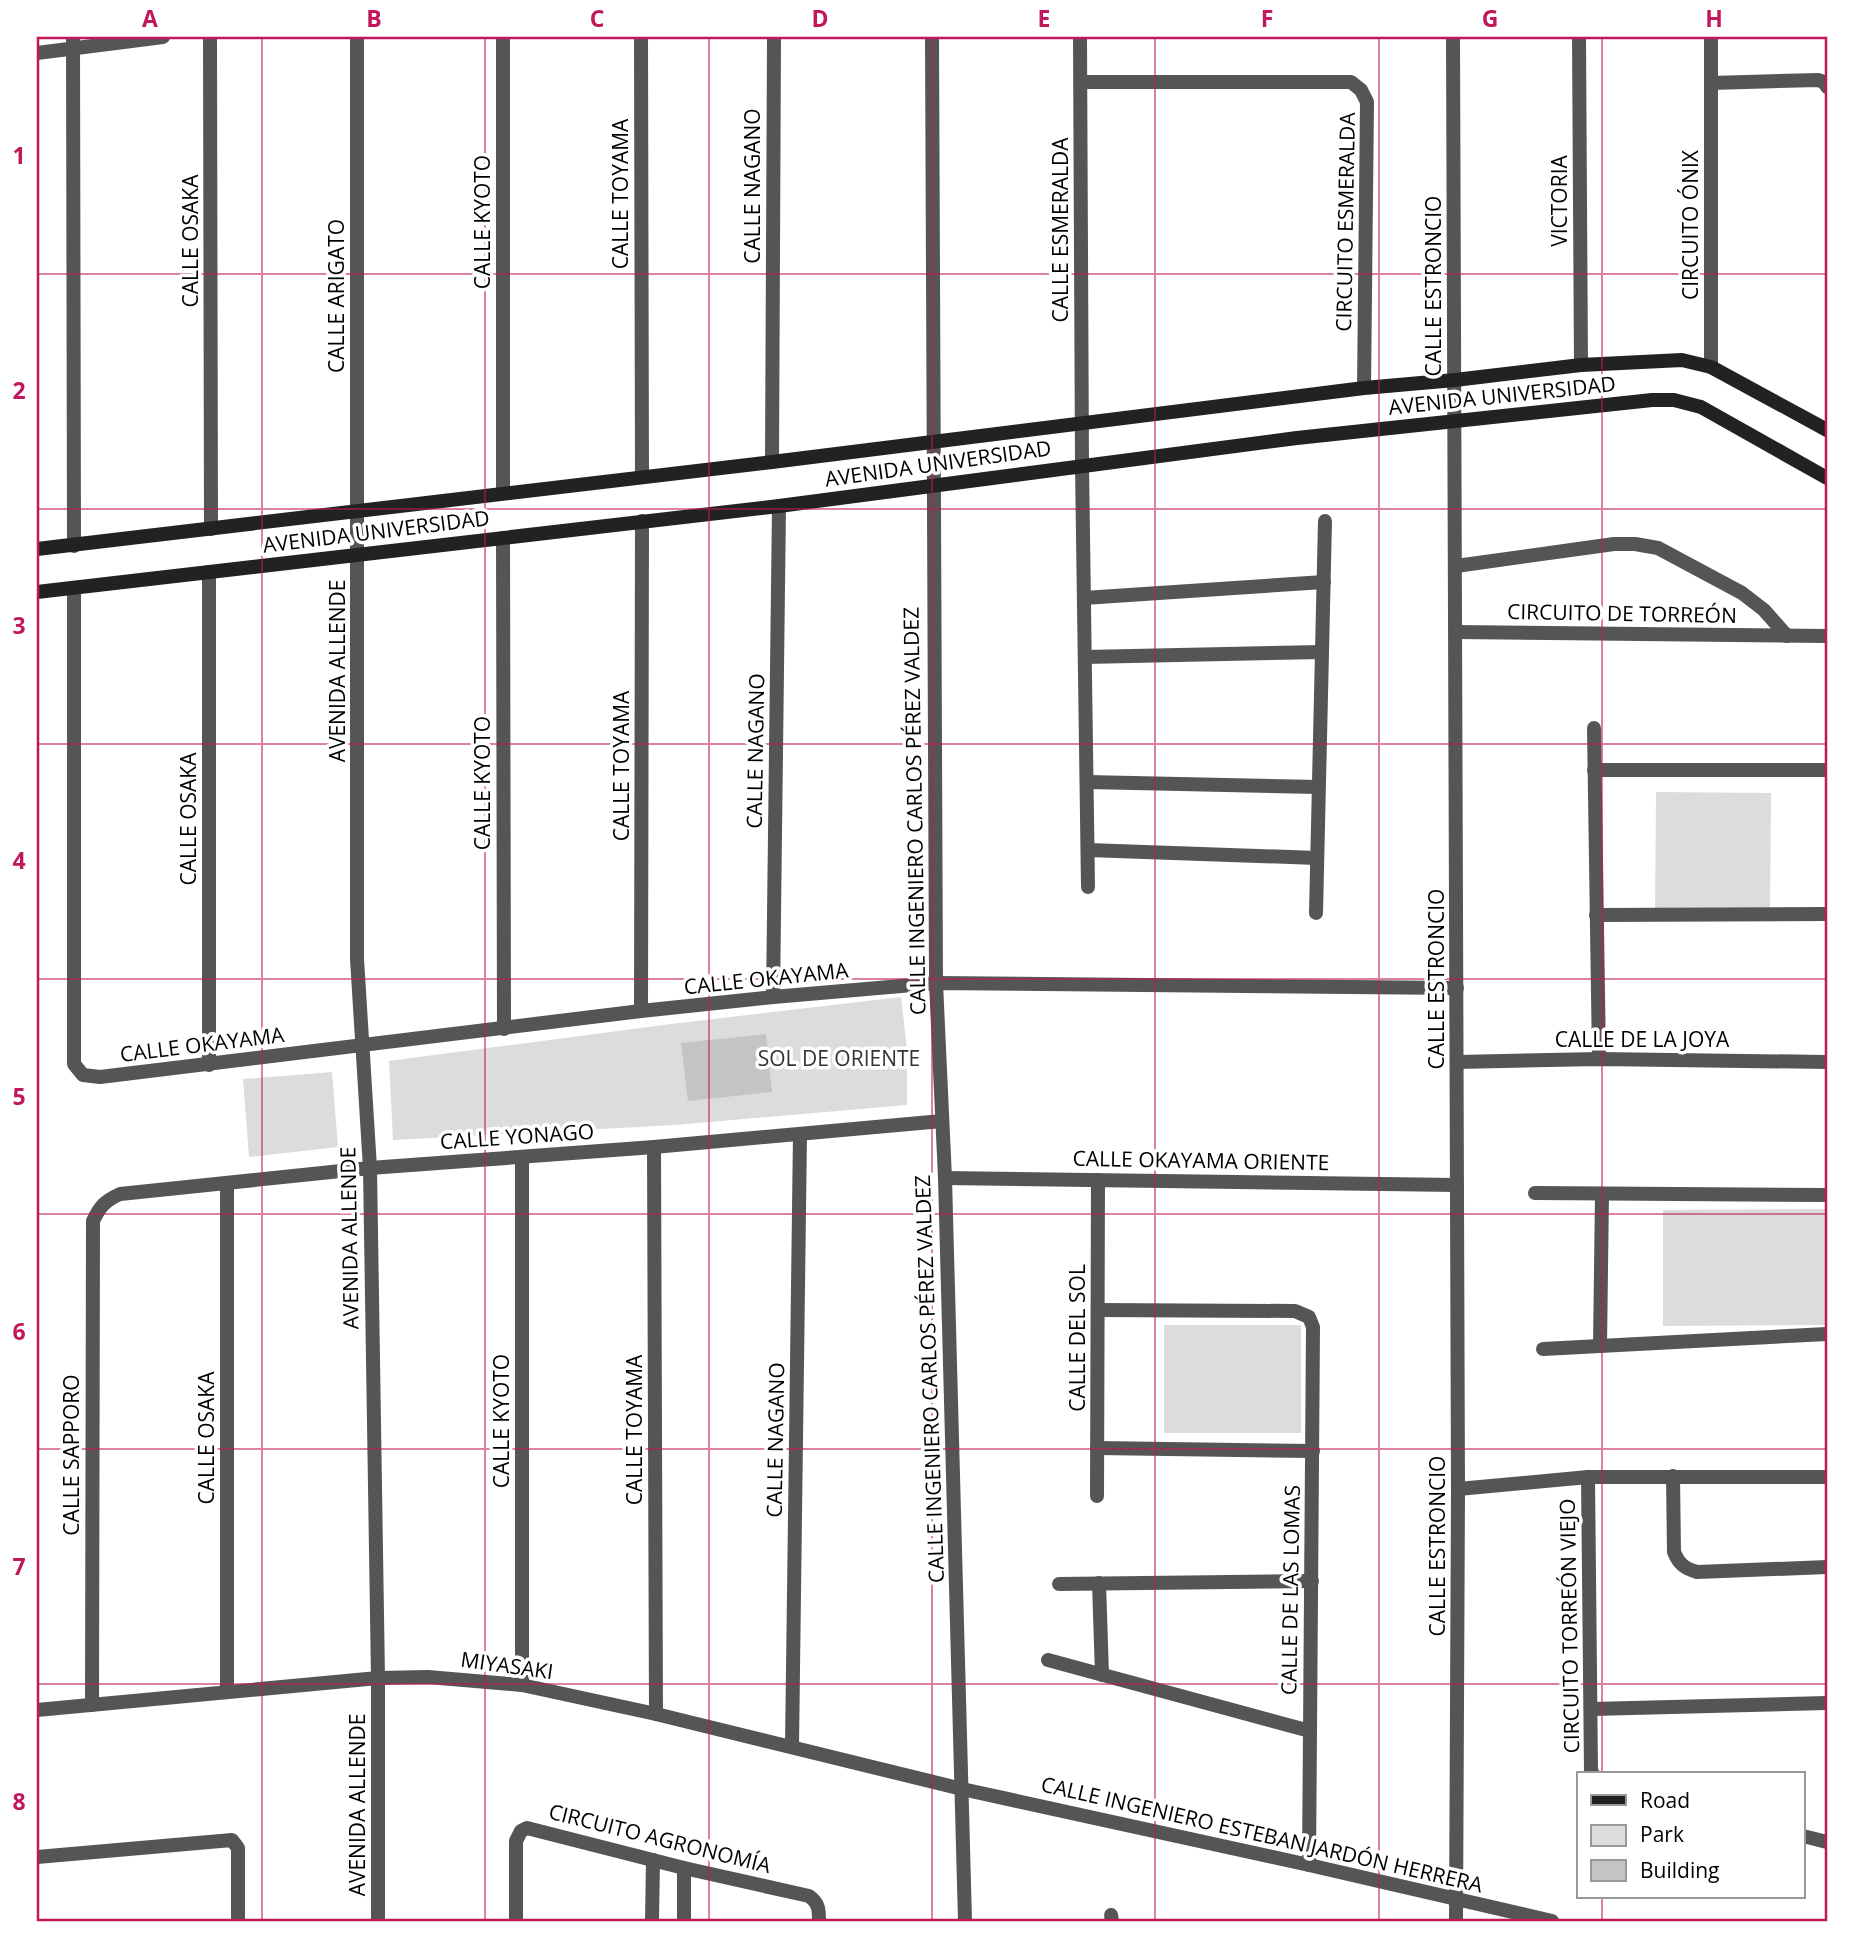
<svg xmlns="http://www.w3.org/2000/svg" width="1864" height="1958" font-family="'Open Sans',sans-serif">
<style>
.green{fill:#dcdcdc}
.building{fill:#c4c4c4}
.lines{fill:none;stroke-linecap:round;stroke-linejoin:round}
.street{stroke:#555;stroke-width:14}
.secondary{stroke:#222;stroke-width:14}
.grid{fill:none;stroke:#c2185b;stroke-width:2;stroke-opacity:0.55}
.labels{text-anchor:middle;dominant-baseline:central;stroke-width:7;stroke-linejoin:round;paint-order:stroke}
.street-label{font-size:21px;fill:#000;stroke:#fff}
.park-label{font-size:21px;fill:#333;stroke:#fff}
.neatline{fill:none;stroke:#c2185b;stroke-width:2.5}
.grid-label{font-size:23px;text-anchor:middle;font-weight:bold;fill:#c2185b}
</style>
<rect width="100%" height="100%" fill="#fff"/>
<g class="green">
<polygon points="1656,792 1771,793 1770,917 1655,916"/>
<polygon points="901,997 907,1049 907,1105 675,1125 393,1140 389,1061 671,1024"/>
<polygon points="332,1072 338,1147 249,1157 243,1079"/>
<polygon points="1827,1209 1827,1325 1663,1326 1663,1210"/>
<rect x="1164" y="1325" width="137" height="108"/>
</g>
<polygon class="building" points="766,1034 772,1092 688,1101 681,1043"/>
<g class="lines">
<g class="street">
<polyline points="73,37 74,546"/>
<polyline points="210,37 211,529"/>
<polyline points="357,37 357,959 370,1168 378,1678 378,1921"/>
<polyline points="641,37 642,477"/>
<polyline points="932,37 936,983 945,1178 965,1921"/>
<polyline points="1080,37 1082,465 1088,887"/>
<polyline points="1453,37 1458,1489 1456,1921"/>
<polyline points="1579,37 1581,365"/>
<polyline points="37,53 163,37"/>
<polyline points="1081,82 1351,82 1361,90 1367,102 1364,388"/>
<polyline points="1711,83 1818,80 1824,82 1827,87"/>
<polyline points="1711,367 1711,37"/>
<polyline points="772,462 774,37"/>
<polyline points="503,492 503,37"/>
<polyline points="503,538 504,1029"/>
<polyline points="1456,566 1614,544 1635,544 1658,548 1742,593 1764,610 1787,636"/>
<polyline points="74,588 74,1064 83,1075 100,1077 641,1011 773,997 936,983 1457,988"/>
<polyline points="1084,598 1324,582"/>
<polyline points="1456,632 1827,636"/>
<polyline points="1085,657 1322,652"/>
<polyline points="1594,728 1599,1059"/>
<polyline points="1594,770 1827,770"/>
<polyline points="1087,782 1318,787"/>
<polyline points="1088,850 1317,858"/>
<polyline points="1316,913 1325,521"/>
<polyline points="1596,915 1827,914"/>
<polyline points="773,997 779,506"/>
<polyline points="641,1011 642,521"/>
<polyline points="1457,1062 1599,1059 1827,1062"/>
<polyline points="209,1065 209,572"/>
<polyline points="654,1147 656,1714"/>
<polyline points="945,1178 1457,1185"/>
<polyline points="1535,1193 1827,1195"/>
<polyline points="1098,1310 1295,1311 1309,1317 1313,1327 1309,1865"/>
<polyline points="1600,1346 1602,1194"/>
<polyline points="1543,1349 1827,1334"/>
<polyline points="1097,1448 1313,1451"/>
<path d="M1673,1476L1674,1552C1679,1564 1684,1568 1697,1572L1827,1567"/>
<polyline points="1588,1477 1591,1771 1593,1774"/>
<polyline points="1458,1489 1588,1477 1827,1477"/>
<polyline points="1097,1496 1098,1180"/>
<polyline points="1099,1583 1102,1675"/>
<polyline points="1059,1584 1312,1581"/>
<polyline points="1048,1660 1310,1731"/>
<polyline points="522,1685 522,1157"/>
<polyline points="227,1692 227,1183"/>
<path d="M92,1705L93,1221C100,1206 105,1201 120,1194L370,1168L654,1147L942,1121"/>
<polyline points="1592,1709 1827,1703"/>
<polyline points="37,1710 378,1678 428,1677 522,1685 656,1714 962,1789 1309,1865 1552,1921"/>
<polyline points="792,1746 800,1134"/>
<polyline points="1803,1836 1827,1842"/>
<polyline points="37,1857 232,1840 238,1848 238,1921"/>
<polyline points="1111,1915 1112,1921"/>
<path d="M516,1921V1841L521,1831L527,1828L684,1868L809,1896C819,1903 819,1910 819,1921"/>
<polyline points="652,1921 653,1860"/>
<polyline points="684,1921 684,1868"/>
</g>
<g class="secondary">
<polyline points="37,549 772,462 1364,388 1455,380 1581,365 1682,360 1711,367 1827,430"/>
<polyline points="37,592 779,506 1297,438 1652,400 1674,400 1701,407 1827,478"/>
</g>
</g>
<path class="grid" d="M262,37V1921M485,37V1921M709,37V1921M932,37V1921M1155,37V1921M1379,37V1921M1602,37V1774M37,274H1827M37,509H1827M37,744H1827M37,979H1827M37,1214H1827M37,1449H1827M37,1684H1827M1602,1897V1921"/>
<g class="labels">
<g class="street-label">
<text transform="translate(752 186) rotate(-90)">CALLE NAGANO</text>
<text transform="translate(620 194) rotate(-90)">CALLE TOYAMA</text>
<text transform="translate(1559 201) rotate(-90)">VICTORIA</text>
<text transform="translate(482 222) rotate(-90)">CALLE KYOTO</text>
<text transform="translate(1345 222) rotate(-89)">CIRCUITO ESMERALDA</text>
<text transform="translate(1690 225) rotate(-90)">CIRCUITO ÓNIX</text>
<text transform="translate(1060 230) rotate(-90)">CALLE ESMERALDA</text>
<text transform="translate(190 241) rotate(-90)">CALLE OSAKA</text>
<text transform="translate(1433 286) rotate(-90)">CALLE ESTRONCIO</text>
<text transform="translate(336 296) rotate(-90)">CALLE ARIGATO</text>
<text transform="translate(1502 395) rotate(-6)">AVENIDA UNIVERSIDAD</text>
<text transform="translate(938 463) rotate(-8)">AVENIDA UNIVERSIDAD</text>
<text transform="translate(376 531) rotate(-7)">AVENIDA UNIVERSIDAD</text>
<text transform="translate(1622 613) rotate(1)">CIRCUITO DE TORREÓN</text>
<text transform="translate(337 671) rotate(-90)">AVENIDA ALLENDE</text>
<text transform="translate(755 751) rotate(-89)">CALLE NAGANO</text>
<text transform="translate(621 766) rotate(-90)">CALLE TOYAMA</text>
<text transform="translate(482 783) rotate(-90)">CALLE KYOTO</text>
<text transform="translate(914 811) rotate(-91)">CALLE INGENIERO CARLOS PÉREZ VALDEZ</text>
<text transform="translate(188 819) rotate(-90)">CALLE OSAKA</text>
<text transform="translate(766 978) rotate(-6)">CALLE OKAYAMA</text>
<text transform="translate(1436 979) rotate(-90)">CALLE ESTRONCIO</text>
<text x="1642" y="1039">CALLE DE LA JOYA</text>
<text transform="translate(202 1044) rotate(-7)">CALLE OKAYAMA</text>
<text transform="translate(517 1136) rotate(-4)">CALLE YONAGO</text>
<text transform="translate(1201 1160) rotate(1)">CALLE OKAYAMA ORIENTE</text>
<text transform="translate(349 1238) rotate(-91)">AVENIDA ALLENDE</text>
<text transform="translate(1077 1338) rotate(-90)">CALLE DEL SOL</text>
<text transform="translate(929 1379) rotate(-92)">CALLE INGENIERO CARLOS PÉREZ VALDEZ</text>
<text transform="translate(501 1421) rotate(-90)">CALLE KYOTO</text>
<text transform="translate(634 1430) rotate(-90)">CALLE TOYAMA</text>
<text transform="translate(206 1438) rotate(-90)">CALLE OSAKA</text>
<text transform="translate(775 1440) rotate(-89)">CALLE NAGANO</text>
<text transform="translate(71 1455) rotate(-90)">CALLE SAPPORO</text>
<text transform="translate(1437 1546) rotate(-90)">CALLE ESTRONCIO</text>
<text transform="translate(1290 1590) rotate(-89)">CALLE DE LAS LOMAS</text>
<text transform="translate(1569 1626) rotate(-91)">CIRCUITO TORREÓN VIEJO</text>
<text transform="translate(507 1665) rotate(8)">MIYASAKI</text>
<text transform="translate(357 1805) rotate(-90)">AVENIDA ALLENDE</text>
<text transform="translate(1262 1834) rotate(13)">CALLE INGENIERO ESTEBAN JARDÓN HERRERA</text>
<text transform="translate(660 1838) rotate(14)">CIRCUITO AGRONOMÍA</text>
</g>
<g class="park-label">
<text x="839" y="1058">SOL DE ORIENTE</text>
</g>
</g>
<rect width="1864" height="1958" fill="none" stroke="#ffffff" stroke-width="77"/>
<rect x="1577" y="1772" width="228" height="126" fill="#ffffff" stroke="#999999" stroke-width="2"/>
<rect x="1591" y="1795" width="35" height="10" fill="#222222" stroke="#999999" stroke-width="2"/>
<text x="1640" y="1808" font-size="21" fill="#000000">Road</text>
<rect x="1591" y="1825" width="35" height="21" fill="#dcdcdc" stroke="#999999" stroke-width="2"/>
<text x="1640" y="1842" font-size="21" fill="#000000">Park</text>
<rect x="1591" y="1860" width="35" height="21" fill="#c4c4c4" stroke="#999999" stroke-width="2"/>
<text x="1640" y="1878" font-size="21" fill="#000000">Building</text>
<rect x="38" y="38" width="1788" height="1882" class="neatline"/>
<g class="grid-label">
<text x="150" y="27">A</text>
<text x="374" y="27">B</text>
<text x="597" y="27">C</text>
<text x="820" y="27">D</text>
<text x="1044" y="27">E</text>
<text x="1267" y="27">F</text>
<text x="1490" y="27">G</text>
<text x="1714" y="27">H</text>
<text x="19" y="164">1</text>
<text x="19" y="399">2</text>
<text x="19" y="634">3</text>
<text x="19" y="869">4</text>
<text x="19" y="1105">5</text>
<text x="19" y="1340">6</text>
<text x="19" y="1575">7</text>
<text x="19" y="1810">8</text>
</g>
</svg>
